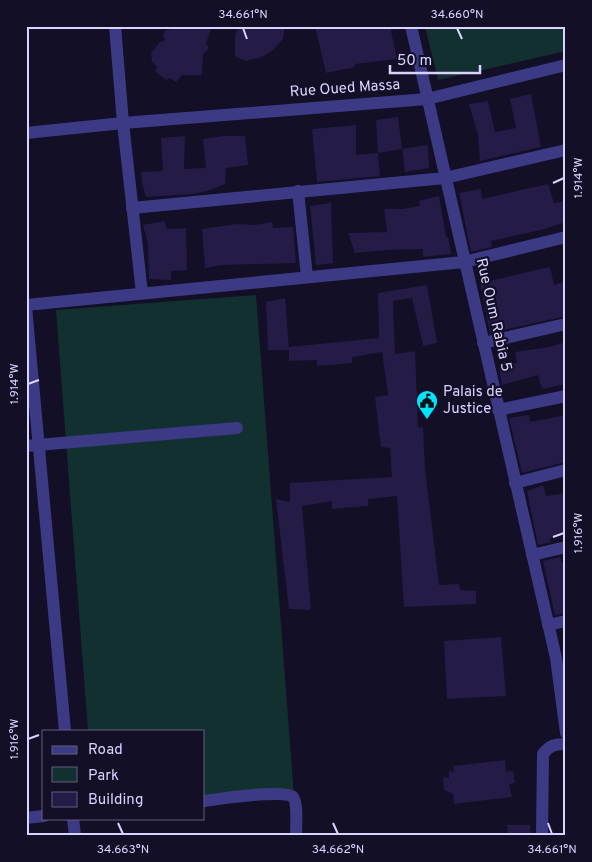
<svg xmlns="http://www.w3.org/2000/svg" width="592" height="862" font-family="Overpass,sans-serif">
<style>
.green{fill:#12302f}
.building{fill:#241b47}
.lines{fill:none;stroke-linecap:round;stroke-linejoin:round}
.minor{stroke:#3d3a85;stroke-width:12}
.ticks{fill:none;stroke:#d9d4ff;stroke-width:2}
.labels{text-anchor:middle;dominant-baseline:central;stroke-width:4.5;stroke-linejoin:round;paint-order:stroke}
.street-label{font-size:15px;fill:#d9d4ff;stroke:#130f26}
.poi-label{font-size:15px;fill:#d9d4ff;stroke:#130f26;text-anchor:start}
.neatline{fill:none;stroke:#d9d4ff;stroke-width:2}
.ticks-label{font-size:12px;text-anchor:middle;fill:#d9d4ff}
</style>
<rect width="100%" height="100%" fill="#130f26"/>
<g class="green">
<polygon points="425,26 566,26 566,51 438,80"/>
<polygon points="256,295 294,796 204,803 204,731 88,731 56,310"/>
</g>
<g class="building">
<polygon points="171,26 212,26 206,43 209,48 203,54 202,75 182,75 176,82 170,78 166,80 155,71 157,67 152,61 151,53 160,42 165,40 163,34 166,30 172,29"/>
<polygon points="239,26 285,26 283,39 273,50 262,57 246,61 235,56 235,36"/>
<polygon points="315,26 390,26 397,59 355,64 355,67 326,73"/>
<polygon points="531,94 541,147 480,161 478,135 469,104 488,101 495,132 516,128 510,99"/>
<polygon points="398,117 402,149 378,153 376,120"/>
<polygon points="356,125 356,155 378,153 380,176 317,182 312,129"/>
<polygon points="185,136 184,169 206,168 203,139 224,136 245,136 248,165 226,168 225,184 207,191 193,194 146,197 142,183 141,172 163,171 161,138"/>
<polygon points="428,145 429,168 405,172 402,149"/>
<polygon points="548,184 554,203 566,201 566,222 541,230 491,241 492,247 471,252 459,193 481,189 482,199"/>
<polygon points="439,196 446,237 448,237 451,254 423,257 423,249 388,250 355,253 348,233 387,232 384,209 402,209 420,206 419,201"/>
<polygon points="331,203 333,263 316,265 310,206"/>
<polygon points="164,221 167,229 186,228 187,270 171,271 171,280 149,279 148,244 143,225"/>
<polygon points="272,222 273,228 293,227 296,263 222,265 205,268 202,229 236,224 255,225"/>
<polygon points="550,267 554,285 566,281 566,316 490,333 480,283"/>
<polygon points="427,285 437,343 423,346 412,298 393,301 395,354 415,351 418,428 423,427 425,469 439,585 459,584 460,590 476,591 476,604 404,607 397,496 368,499 368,506 332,509 332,501 302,506 311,610 289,609 276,499 290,502 290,483 392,477 390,448 381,447 375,397 388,395 382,352 352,357 352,363 317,366 317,360 289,361 289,347 379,338 378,293"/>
<polygon points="285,298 289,350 268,350 266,302"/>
<polygon points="566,342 566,384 542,389 538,375 502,385 499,367 517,363 515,352 549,347"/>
<polygon points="529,415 530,422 566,415 566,462 522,473 509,418"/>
<polygon points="543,485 546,496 566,493 566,534 550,538 551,542 538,545 527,491"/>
<polygon points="560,557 562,563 566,562 566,613 555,615 543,561"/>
<polygon points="501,637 506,696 447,699 444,641"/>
<polygon points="505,760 506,772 513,771 515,783 509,784 512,797 454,804 453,794 444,790 443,777 449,778 449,771 454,772 453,766"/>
<polygon points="507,825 530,825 531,836 508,836"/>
</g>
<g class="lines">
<g class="minor">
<polyline points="115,26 123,123 142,293"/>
<polyline points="411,26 556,658 566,733"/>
<polyline points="26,133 123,123 427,99 566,65"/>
<polyline points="298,191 307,277"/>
<polyline points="132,208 445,178 566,150"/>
<polyline points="26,305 464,262 566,237"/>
<polyline points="26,307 65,731"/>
<polyline points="483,343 566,324"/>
<polyline points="498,410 566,396"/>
<polyline points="26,446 237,428"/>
<polyline points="515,483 566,470"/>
<polyline points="532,555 566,547"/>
<polyline points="548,625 566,621"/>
<path d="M204,801C217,799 286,789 293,797C298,803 296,827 296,836"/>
<polyline points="26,818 44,816"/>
<polyline points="73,818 75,836"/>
<path d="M542,836L543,754C550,745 555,744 566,744"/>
</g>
</g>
<path class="ticks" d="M243,28L247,39M457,28L462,39M553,183L564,178M28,384L39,380M553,537L564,533M28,739L39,735M118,823L123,834M333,823L338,834M548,823L552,834"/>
<defs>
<g id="civic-pin" transform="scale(1.125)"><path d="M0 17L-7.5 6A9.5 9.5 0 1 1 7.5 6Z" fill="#00e5ff" stroke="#130f26"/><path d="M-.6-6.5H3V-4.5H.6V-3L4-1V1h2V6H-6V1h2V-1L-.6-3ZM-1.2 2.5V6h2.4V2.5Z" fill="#111"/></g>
</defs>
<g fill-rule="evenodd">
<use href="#civic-pin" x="427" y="401"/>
</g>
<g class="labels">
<g class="street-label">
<text transform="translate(345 89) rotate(-4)">Rue Oued Massa</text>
<text transform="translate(493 315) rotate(77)">Rue Oum Rabia 5</text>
</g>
<g class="poi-label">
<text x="443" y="392">Palais de<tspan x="443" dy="17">Justice</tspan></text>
</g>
</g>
<rect width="592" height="862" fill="none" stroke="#130f26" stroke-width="55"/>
<rect x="42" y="730" width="162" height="90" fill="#130f26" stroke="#625e7d"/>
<rect x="52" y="746" width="25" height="8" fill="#3d3a85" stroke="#625e7d"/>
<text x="88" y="754" font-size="15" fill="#d9d4ff">Road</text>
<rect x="52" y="767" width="25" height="15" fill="#12302f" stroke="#625e7d"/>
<text x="88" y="780" font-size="15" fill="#d9d4ff">Park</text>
<rect x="52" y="792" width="25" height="15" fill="#241b47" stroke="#625e7d"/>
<text x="88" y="804" font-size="15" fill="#d9d4ff">Building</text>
<path d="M390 65v8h90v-8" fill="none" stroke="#d9d4ff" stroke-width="2.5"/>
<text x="397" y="65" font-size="15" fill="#d9d4ff" stroke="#130f26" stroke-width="4" paint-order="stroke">50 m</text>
<rect x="28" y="28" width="536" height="806" class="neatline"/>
<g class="ticks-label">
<text x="243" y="18">34.661°N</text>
<text x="457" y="18">34.660°N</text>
<text transform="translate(578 178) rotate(-90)" y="4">1.914°W</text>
<text transform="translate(14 384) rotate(-90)" y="4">1.914°W</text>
<text transform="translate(578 533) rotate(-90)" y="4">1.916°W</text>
<text transform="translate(14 739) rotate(-90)" y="4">1.916°W</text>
<text x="123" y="853">34.663°N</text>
<text x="338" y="853">34.662°N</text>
<text x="552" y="853">34.661°N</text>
</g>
</svg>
